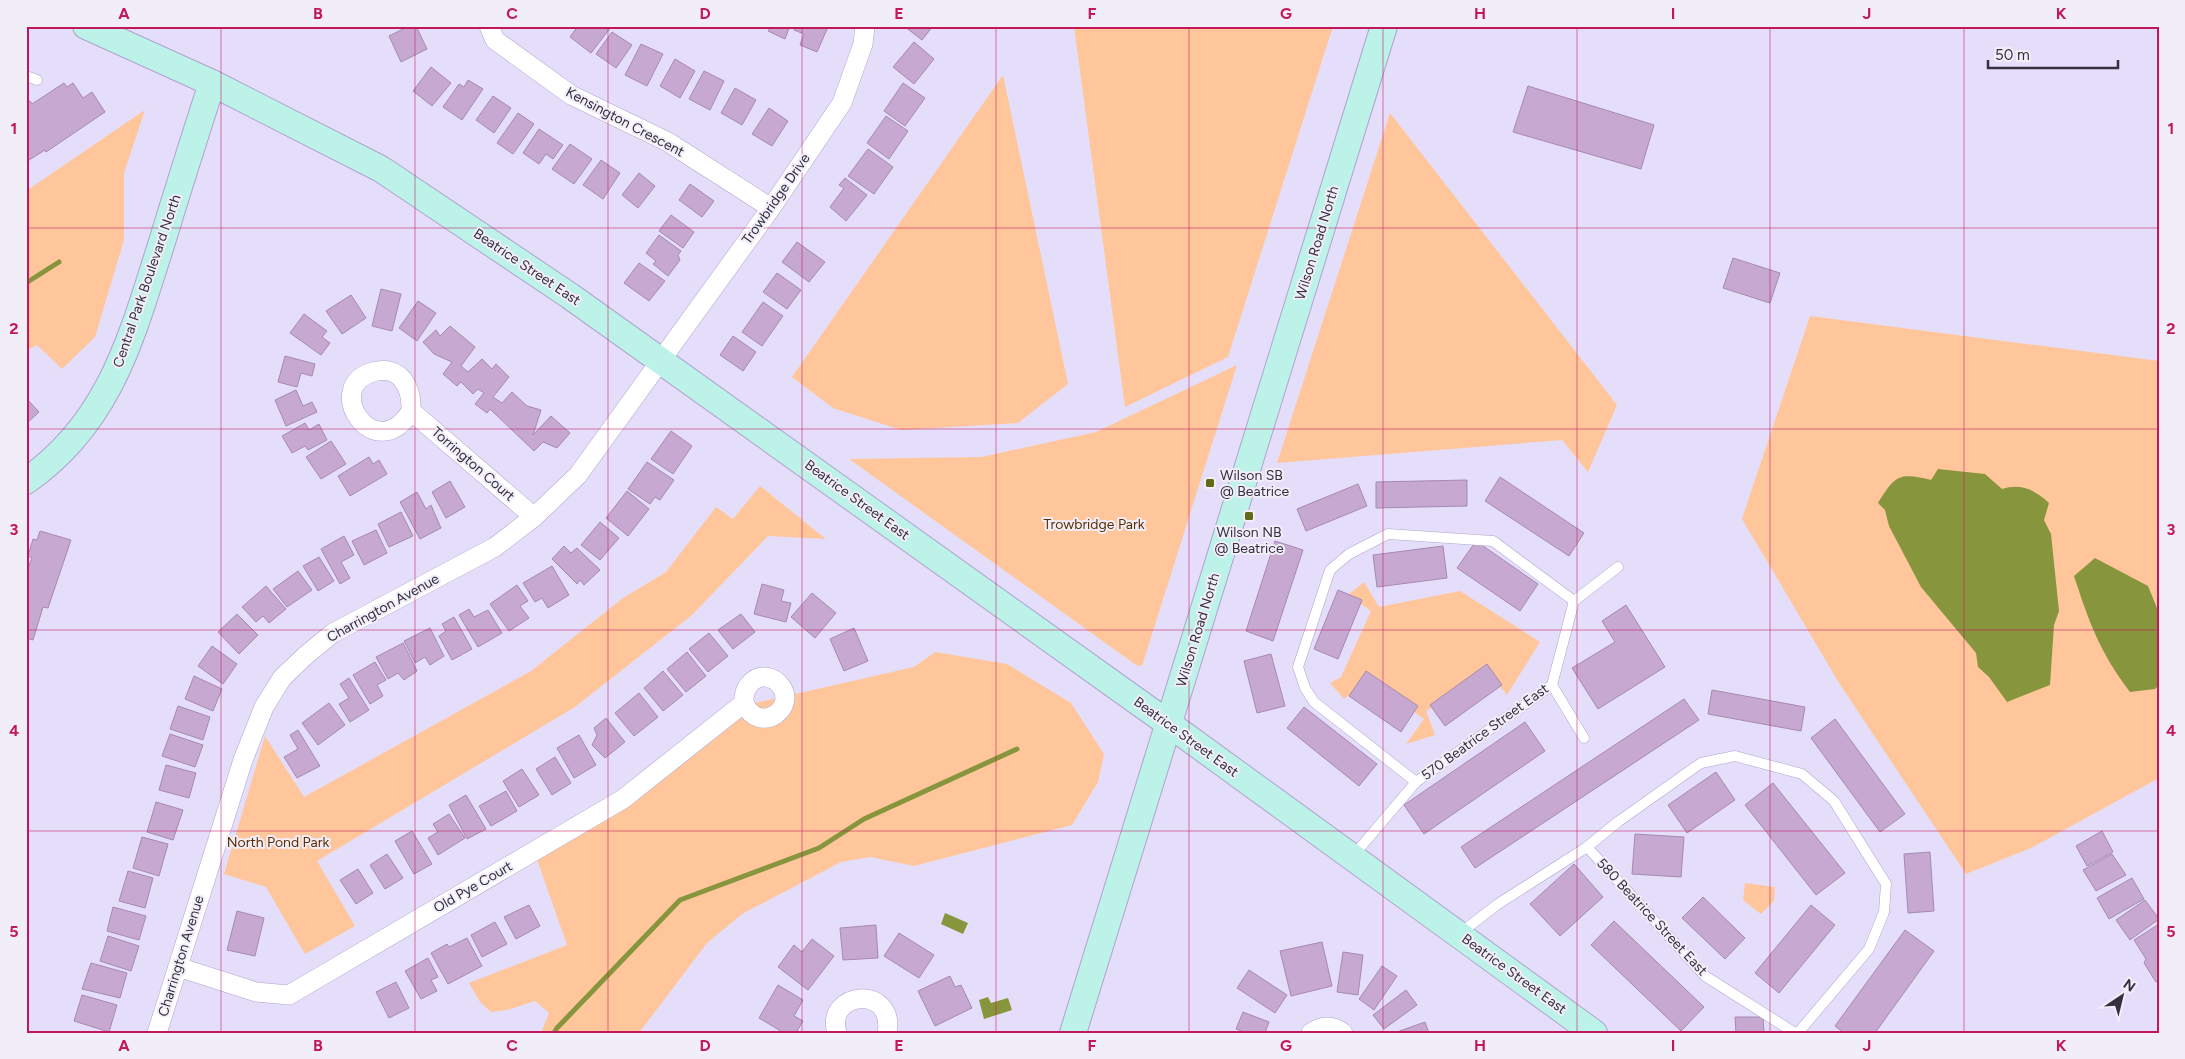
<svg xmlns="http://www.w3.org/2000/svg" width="2185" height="1059" font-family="Figtree,sans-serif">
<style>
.green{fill:#ffc69c}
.water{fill:#87953d}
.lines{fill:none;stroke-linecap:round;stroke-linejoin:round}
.stream{stroke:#87953d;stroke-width:5}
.building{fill:#c6a8d0;stroke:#a689b0}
.lane-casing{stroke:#afa3d0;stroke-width:11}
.street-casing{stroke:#afa3d0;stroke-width:20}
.secondary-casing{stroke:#afa3d0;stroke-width:28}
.lane{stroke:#fff;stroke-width:10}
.street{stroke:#fff;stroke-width:19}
.secondary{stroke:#bcf2e8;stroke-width:26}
.grid{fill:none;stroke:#c2185b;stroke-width:1;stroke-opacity:0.55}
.poi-dot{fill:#606c15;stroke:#f1eef8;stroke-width:2}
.labels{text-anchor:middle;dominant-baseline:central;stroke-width:4;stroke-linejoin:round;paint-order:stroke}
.street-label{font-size:14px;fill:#342f41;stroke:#f1eef8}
.poi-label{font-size:14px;fill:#342f41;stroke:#f1eef8;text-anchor:start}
.park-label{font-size:14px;fill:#5c2d00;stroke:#f1eef8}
.neatline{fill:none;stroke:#c2185b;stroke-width:2}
.grid-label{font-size:16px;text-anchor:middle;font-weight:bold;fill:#c2185b}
</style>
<rect width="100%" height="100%" fill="#e5defa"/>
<g class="green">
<polygon points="1074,26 1333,26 1228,357 1125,407"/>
<polygon points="1003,75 1068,384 1018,423 901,430 833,408 792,377"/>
<polygon points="145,110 124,173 124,240 95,337 62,369 37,345 26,351 26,191"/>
<polygon points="1390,113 1617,405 1588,472 1562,440 1277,463"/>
<polygon points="1810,316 2159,361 2159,778 2031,848 1966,874 1839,683 1742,519"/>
<polygon points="1237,365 1142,666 1136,665 849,459 981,457 1096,432"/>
<polygon points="760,486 826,539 768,536 692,615 575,707 317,861 355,926 305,954 266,887 224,874 265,736 304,797 531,671 623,598 666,572 716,507 733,519"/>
<polygon points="1364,582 1379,607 1460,591 1540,642 1507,695 1490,673 1426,711 1435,735 1406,744 1424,719 1369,680 1344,699 1330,683 1341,677 1371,611 1348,595"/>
<polygon points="935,652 1007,664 1071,703 1104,754 1098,782 1072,825 914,866 870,857 841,862 742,914 707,943 639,1033 541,1033 549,1013 535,1001 507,1010 491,1012 480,1002 469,983 567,945 534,851 742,706 914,667"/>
<polygon points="1745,883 1775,887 1774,901 1761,914 1743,900"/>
</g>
<g class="water">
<path d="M1938,469L1985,474L2002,489C2021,483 2035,490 2049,503L2044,520L2051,534L2059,611L2054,625L2050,685L2007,702L1989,677L1978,667L1976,653L1921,587L1889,526L1885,510L1878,503C1895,476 1898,472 1931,480Z"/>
<path d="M2095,558L2148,586L2159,613V685L2155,689L2130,692C2100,653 2089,622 2074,576Z"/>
<polygon points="945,913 968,923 963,934 941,924"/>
<polygon points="988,997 991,1003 1008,998 1012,1010 984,1019 979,1000"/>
</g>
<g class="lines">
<g class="stream">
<polyline points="26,283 59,262"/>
<polyline points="554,1033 557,1028 680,900 819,848 864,819 1017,749"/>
</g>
</g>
<g class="building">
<polygon points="409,26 416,26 427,49 401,62 389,36"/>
<polygon points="578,26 609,26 611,27 591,53 570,37"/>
<polygon points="771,26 790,26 785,39 768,31"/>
<polygon points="795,26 828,27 817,52 800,45 804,34 794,30"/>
<polygon points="904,26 933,26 922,40"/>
<polygon points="612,32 632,45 616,68 596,54"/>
<polygon points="914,42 934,59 914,84 893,67"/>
<polygon points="641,44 663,54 647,86 625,75"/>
<polygon points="675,59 695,71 680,98 660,86"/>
<polygon points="431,67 451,83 432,106 413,91"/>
<polygon points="704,71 724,81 710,110 689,99"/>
<polygon points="468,80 483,89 462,120 443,107 459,84 464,87"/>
<polygon points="64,83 67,87 73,83 83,98 92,92 105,112 46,152 45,150 26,162 26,104 30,101 32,104"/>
<polygon points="903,83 925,98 905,126 884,111"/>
<polygon points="1528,86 1654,125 1641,169 1513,132"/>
<polygon points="735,88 756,100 742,125 721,113"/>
<polygon points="493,96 511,108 494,133 476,120"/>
<polygon points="769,108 788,121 772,146 752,134"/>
<polygon points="518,113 534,124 513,154 497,143"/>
<polygon points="886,116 908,131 889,159 867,143"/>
<polygon points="539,129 563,145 553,159 546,154 539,164 523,153"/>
<polygon points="570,144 592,159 574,184 552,169"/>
<polygon points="868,149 893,167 874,194 848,176"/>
<polygon points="601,160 620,173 603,199 583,185"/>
<polygon points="639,173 655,186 638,208 622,195"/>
<polygon points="845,178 867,195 846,221 830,207 844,188 839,185"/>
<polygon points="690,184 714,201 702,217 679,200"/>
<polygon points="671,215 694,232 683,248 659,231"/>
<polygon points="659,235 681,251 678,255 680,260 668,276 653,264 656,261 646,253"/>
<polygon points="797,242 825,262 809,282 782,262"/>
<polygon points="1733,258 1780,273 1770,303 1723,288"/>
<polygon points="639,263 665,281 649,301 624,283"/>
<polygon points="777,273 801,290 787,309 763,292"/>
<polygon points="381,289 401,294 392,331 372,326"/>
<polygon points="351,295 366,318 342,334 326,311"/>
<polygon points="418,301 436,313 417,341 399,328"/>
<polygon points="763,302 783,316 762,346 742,332"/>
<polygon points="304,314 327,331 322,337 330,343 321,355 290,333"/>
<polygon points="450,326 475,347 461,366 468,372 482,359 492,369 496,364 509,377 493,397 502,403 512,392 527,406 541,410 533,435 551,416 570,433 557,448 543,442 534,451 490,409 487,413 475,404 484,393 478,389 473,394 461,382 457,386 443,374 452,362 434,354 423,342 436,330 440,336"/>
<polygon points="733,336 756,352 743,371 720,355"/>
<polygon points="285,356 315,364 312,376 301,373 297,387 278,382"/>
<polygon points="296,390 303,406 312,402 317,412 286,426 275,400"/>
<polygon points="26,398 39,412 26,424"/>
<polygon points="305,423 309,430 319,424 327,440 308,450 305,446 292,453 282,436"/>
<polygon points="671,431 692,446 673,474 651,459"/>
<polygon points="331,441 346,464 321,479 306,457"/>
<polygon points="369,457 373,464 379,460 387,474 350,496 338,476"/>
<polygon points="647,462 674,480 660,500 655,497 650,504 628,489"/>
<polygon points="1500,477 1584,533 1569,556 1485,501"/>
<polygon points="1467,480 1467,506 1376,508 1376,482"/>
<polygon points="450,481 465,507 446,518 432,492"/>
<polygon points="1358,484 1367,506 1306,531 1297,509"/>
<polygon points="627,491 649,509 628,536 606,518"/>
<polygon points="417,492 426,509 431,505 441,528 420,539 400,502"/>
<polygon points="401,512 413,536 389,547 378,524"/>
<polygon points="600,522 619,538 600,560 581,545"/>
<polygon points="376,530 387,553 364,565 352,541"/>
<polygon points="40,531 71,540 48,608 43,607 33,640 26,638 26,573 32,558 28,556 33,539 37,540"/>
<polygon points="344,536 354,555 341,562 350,578 340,584 321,549"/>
<polygon points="1275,541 1303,550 1273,641 1246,631"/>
<polygon points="1476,541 1538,584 1520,611 1457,568"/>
<polygon points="564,546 571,553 577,548 600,570 584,585 580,580 577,584 552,559"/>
<polygon points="1443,546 1447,578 1377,587 1373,555"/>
<polygon points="319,557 334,581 318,591 303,566"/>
<polygon points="552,566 569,595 548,608 542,598 535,602 523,583"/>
<polygon points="298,571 312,590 287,607 273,589"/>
<polygon points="762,584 784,590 781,601 791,603 786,622 754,614"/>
<polygon points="517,585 528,601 520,606 529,618 509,631 490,604"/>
<polygon points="266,586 286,609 269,623 263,616 256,622 242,607"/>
<polygon points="1338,590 1362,600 1338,659 1314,649"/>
<polygon points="812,593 836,613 815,638 791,617"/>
<polygon points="1626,605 1665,667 1598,709 1572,668 1615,642 1602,621"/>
<polygon points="469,609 474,617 488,610 502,633 478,647 459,615"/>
<polygon points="237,614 258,635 239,654 218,632"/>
<polygon points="741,614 755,632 733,649 718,630"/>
<polygon points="454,617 472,649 452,660 439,636 446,631 442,624"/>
<polygon points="430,628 444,656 430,665 425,657 415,663 404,641"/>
<polygon points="854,628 868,661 844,671 830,639"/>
<polygon points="709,633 728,656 708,672 689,649"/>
<polygon points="403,643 417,671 404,680 398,673 388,679 376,657"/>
<polygon points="212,646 237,664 223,684 198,666"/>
<polygon points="687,652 706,676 686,692 667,669"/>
<polygon points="1271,654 1285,706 1257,713 1244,661"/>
<polygon points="375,662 386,680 377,685 383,696 370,704 353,675"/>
<polygon points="1487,664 1502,685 1445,726 1430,705"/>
<polygon points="663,671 683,695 663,711 644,688"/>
<polygon points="1366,671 1418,706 1401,732 1349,696"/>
<polygon points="194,676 222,689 213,711 185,699"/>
<polygon points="349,678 369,710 350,722 339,704 349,698 340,684"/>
<polygon points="1712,690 1805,707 1801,731 1708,714"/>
<polygon points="639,693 658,717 634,736 615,713"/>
<polygon points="1684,699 1699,720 1475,868 1461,847"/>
<polygon points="329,703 345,725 318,745 302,723"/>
<polygon points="178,706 210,717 203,740 170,729"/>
<polygon points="1304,707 1377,764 1359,786 1287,728"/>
<polygon points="606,718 625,742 605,758 592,745 597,735 594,728"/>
<polygon points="1835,719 1905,814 1880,832 1811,738"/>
<polygon points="1525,722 1545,751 1424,834 1404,805"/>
<polygon points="298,730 320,766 297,778 284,757 298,749 290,735"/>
<polygon points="170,734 203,745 195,767 162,756"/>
<polygon points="579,735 596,765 574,778 557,748"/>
<polygon points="555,757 571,783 552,795 536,769"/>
<polygon points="166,765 196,773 189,798 159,790"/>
<polygon points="522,769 539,795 519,807 503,781"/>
<polygon points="1716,772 1735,800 1687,833 1668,805"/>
<polygon points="1773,783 1845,873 1816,895 1745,805"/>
<polygon points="506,791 517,811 491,826 479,806"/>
<polygon points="466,795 486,829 467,839 449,805"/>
<polygon points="156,802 183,810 173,840 147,832"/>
<polygon points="449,814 465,838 438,855 428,838 438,832 433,824"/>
<polygon points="412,831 432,864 414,874 395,841"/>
<polygon points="2102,831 2113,852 2087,866 2076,846"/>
<polygon points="1635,834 1684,837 1681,877 1632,874"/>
<polygon points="142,837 168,844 159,876 133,868"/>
<polygon points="1930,852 1934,911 1908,913 1904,854"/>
<polygon points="387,854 403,878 385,889 370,865"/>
<polygon points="2112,854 2126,875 2096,891 2083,870"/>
<polygon points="1574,864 1603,897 1560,936 1530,904"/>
<polygon points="358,869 373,893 356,904 340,880"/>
<polygon points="128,871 153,878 145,908 119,901"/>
<polygon points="2132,878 2144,899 2109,919 2097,898"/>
<polygon points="1703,897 1745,938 1725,959 1682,918"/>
<polygon points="2145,900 2159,919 2130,940 2116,920"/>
<polygon points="529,905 540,926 516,939 504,917"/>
<polygon points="1811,905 1835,925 1779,993 1755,973"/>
<polygon points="113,907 146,916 139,940 107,931"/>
<polygon points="237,911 264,918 255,956 227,950"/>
<polygon points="1614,921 1704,1007 1681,1031 1591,945"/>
<polygon points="495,922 507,944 482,957 471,935"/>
<polygon points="2159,924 2159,981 2156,982 2144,963 2146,959 2134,940"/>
<polygon points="876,925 878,958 843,960 840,928"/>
<polygon points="1905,930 1934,951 1875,1033 1844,1033 1835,1026"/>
<polygon points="899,933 934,955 919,978 884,956"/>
<polygon points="108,936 139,946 131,971 100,961"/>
<polygon points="467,938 482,966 448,984 431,953 447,944 449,947"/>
<polygon points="812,939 834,956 808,990 778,967 794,945 802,952"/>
<polygon points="1322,942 1332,986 1291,996 1280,951"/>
<polygon points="1343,952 1363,955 1358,995 1337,992"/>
<polygon points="428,958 438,977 431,980 437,991 421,999 405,971"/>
<polygon points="91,963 127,973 120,998 82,989"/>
<polygon points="1382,966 1397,976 1374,1010 1359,999"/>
<polygon points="1249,970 1287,995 1275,1013 1237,988"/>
<polygon points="950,976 955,987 961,985 972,1008 935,1026 918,991"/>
<polygon points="396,982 409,1008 389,1018 376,992"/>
<polygon points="778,985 803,1000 794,1016 803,1021 796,1033 784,1033 759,1018"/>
<polygon points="1406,990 1417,1005 1384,1029 1373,1015"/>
<polygon points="82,995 117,1005 109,1032 74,1021"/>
<polygon points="1243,1012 1269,1022 1265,1033 1247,1033 1236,1029"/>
<polygon points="1735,1017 1763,1017 1764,1033 1736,1033"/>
<polygon points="1425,1022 1429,1033 1394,1033"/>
</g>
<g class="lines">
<g class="lane-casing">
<g id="lane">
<polyline points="26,76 37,80"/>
<polygon points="1388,534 1493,541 1574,601 1552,685 1416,782 1314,702 1305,688 1298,667 1330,570 1349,554"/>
<polyline points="1574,601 1618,567"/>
<polyline points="1552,685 1584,738"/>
<polyline points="1587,847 1619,821 1701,763 1735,756 1802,774 1834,801 1886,884 1884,912 1869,949 1798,1033"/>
<polyline points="1353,856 1416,782"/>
<polyline points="1459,934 1498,904 1587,847 1705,976 1795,1033"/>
</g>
</g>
<g class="street-casing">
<g id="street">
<polyline points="489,26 495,40 571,95 668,142 771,208"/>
<path d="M411,411C412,388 401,364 373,372C321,386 375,469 411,411L534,517"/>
<path d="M178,967L256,992L289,995L623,799L744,703C760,737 800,706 779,684C776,680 771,678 766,677C751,676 743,690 744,703"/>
<polyline points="157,1033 243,760 264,707 282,678 305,656 333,633 495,547 534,517 578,475 771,208 842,103 863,44 865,26"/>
<path d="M837,1033C824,991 896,984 887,1033"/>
<path d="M1311,1033C1322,1025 1333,1025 1343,1033"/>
</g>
</g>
<g class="secondary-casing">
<g id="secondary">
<polyline points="86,26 212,83 381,169 570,296 1169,724 1594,1033"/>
<path d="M26,481C111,422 132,335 162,242C178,189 195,136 212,83"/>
<polyline points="1073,1033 1384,26"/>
</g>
</g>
<use href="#lane" class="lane"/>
<use href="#street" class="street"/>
<use href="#secondary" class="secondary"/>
</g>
<path class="grid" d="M221,26V1033M415,26V1033M608,26V1033M802,26V1033M996,26V1033M1189,26V1033M1383,26V1033M1577,26V1033M1770,26V1033M1964,26V1033M26,228H2159M26,429H2159M26,630H2159M26,831H2159"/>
<g class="poi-dot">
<rect x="1205" y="478" width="10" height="10" rx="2.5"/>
<rect x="1244" y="511" width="10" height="10" rx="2.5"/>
</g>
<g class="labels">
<g class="street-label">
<text transform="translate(625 122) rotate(28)">Kensington Crescent</text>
<text transform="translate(776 199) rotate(-55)">Trowbridge Drive</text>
<text transform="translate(1317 243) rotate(-73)">Wilson Road North</text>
<text transform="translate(527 267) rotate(34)">Beatrice Street East</text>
<text transform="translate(147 281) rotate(-71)">Central Park Boulevard North</text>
<text transform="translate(473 464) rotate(41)">Torrington Court</text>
<text transform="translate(857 500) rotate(36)">Beatrice Street East</text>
<text transform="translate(383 608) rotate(-29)">Charrington Avenue</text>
<text transform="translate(1198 630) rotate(-73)">Wilson Road North</text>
<text transform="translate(1485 732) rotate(-36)">570 Beatrice Street East</text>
<text transform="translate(1186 737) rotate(36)">Beatrice Street East</text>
<text transform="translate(473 887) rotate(-30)">Old Pye Court</text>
<text transform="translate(1652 917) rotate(47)">580 Beatrice Street East</text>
<text transform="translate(181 956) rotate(-73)">Charrington Avenue</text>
<text transform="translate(1514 974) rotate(36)">Beatrice Street East</text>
</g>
<g class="poi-label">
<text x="1220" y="475">Wilson SB<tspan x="1220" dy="16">@ Beatrice</tspan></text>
<text x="1249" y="532" text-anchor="middle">Wilson NB<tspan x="1249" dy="16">@ Beatrice</tspan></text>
</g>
<g class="park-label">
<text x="1094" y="524">Trowbridge Park</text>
<text x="278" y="842">North Pond Park</text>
</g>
</g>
<rect width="2185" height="1059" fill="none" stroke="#f1eef8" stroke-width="55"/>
<g transform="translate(2122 996) rotate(35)" stroke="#f1eef8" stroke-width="4" paint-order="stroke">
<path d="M0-4L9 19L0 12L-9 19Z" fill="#342f41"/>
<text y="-8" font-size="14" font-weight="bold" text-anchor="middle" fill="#342f41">N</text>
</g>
<path d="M1988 60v8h130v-8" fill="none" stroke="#342f41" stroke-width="2.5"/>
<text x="1995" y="60" font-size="15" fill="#342f41" stroke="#f1eef8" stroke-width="4" paint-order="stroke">50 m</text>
<rect x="28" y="28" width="2130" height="1004" class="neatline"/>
<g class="grid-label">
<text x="124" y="19">A</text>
<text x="318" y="19">B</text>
<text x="512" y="19">C</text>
<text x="705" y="19">D</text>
<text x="899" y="19">E</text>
<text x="1092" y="19">F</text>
<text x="1286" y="19">G</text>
<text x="1480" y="19">H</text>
<text x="1673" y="19">I</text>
<text x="1867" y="19">J</text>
<text x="2061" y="19">K</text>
<text x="14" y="134">1</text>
<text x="2171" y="134">1</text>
<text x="14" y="334">2</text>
<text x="2171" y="334">2</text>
<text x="14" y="535">3</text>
<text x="2171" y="535">3</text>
<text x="14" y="736">4</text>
<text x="2171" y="736">4</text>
<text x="14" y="937">5</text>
<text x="2171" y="937">5</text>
<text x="124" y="1051">A</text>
<text x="318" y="1051">B</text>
<text x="512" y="1051">C</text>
<text x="705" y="1051">D</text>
<text x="899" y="1051">E</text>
<text x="1092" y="1051">F</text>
<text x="1286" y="1051">G</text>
<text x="1480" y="1051">H</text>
<text x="1673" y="1051">I</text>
<text x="1867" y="1051">J</text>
<text x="2061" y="1051">K</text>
</g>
</svg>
